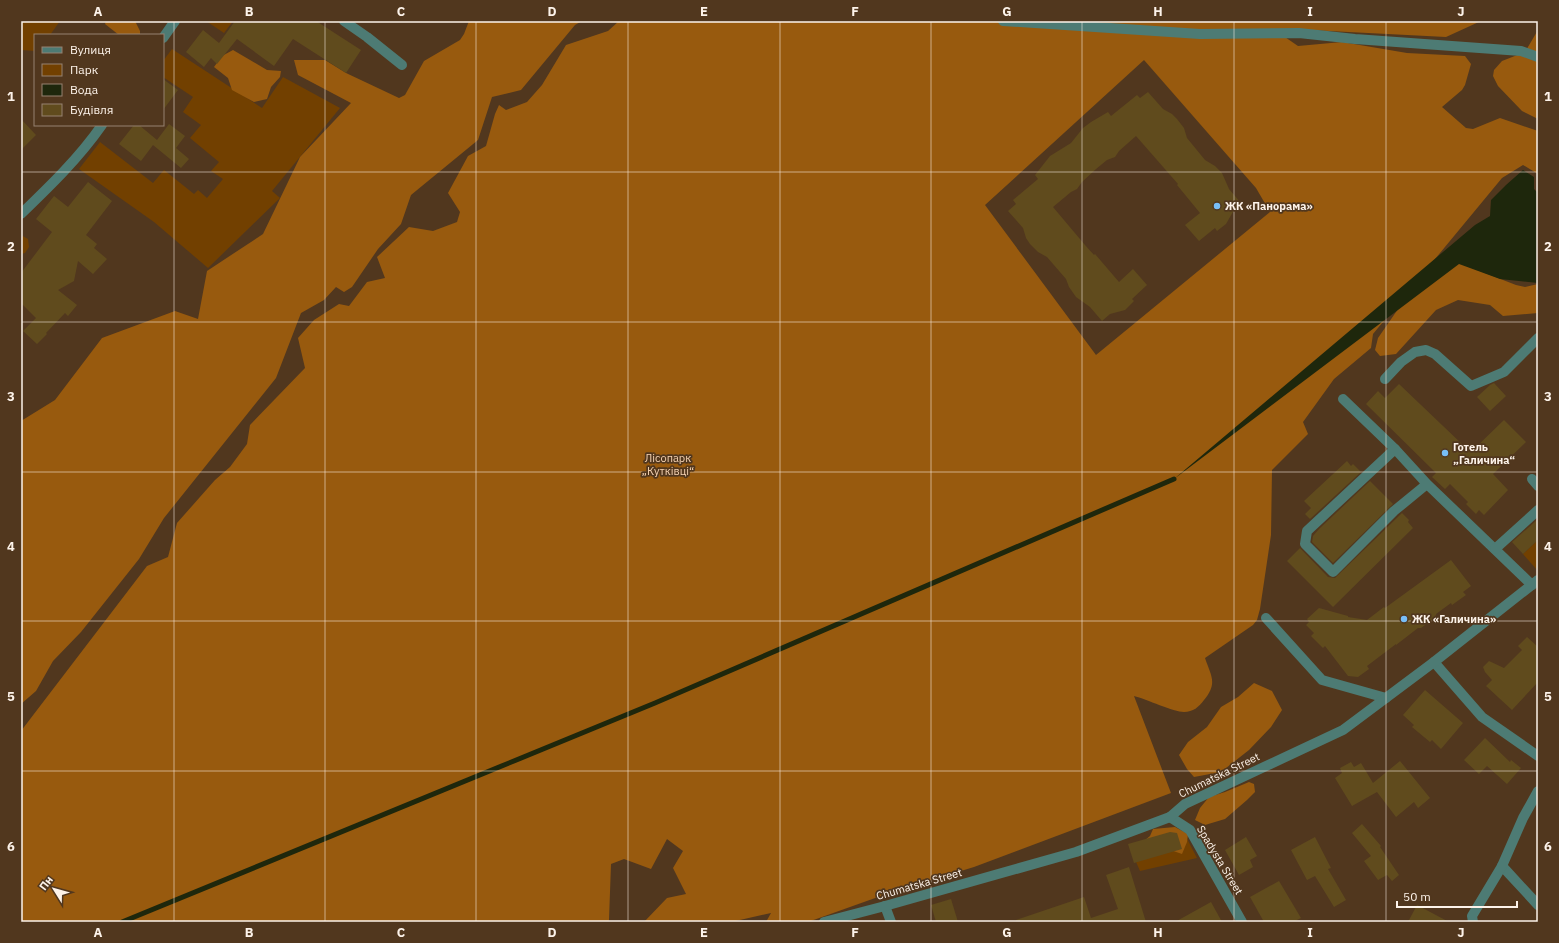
<svg xmlns="http://www.w3.org/2000/svg" width="1559" height="943" font-family="'IBM Plex Sans',sans-serif">
<style>
.green{fill:#724000}
.forest{fill:#985a0e;fill-rule:evenodd}
.water{fill:#1e270c}
.lines{fill:none;stroke-linecap:round;stroke-linejoin:round}
.stream{stroke:#1e270c;stroke-width:5}
.building{fill:#604b1d}
.minor{stroke:#4d7b74;stroke-width:10}
.grid{fill:none;stroke:#fdf3ea;stroke-width:1;stroke-opacity:0.55}
.poi-dot{fill:#78bff7;stroke:#51371e;stroke-width:1.5}
.labels{text-anchor:middle;dominant-baseline:central;stroke-width:3.5;stroke-linejoin:round;paint-order:stroke}
.poi-label{font-size:11px;font-weight:bold;fill:#fdf3ea;stroke:#51371e;text-anchor:start}
.park-label{font-size:11px;fill:#f6d3b3;stroke:#51371e}
.street-label{font-size:11px;fill:#fdf3ea;stroke:#51371e}
.neatline{fill:none;stroke:#fdf3ea;stroke-width:1.5}
.grid-label{font-size:13px;text-anchor:middle;font-weight:bold;fill:#fdf3ea}
</style>
<rect width="100%" height="100%" fill="#51371e"/>
<g class="green">
<polygon points="21,21 60,21 50,35 35,35 35,51 21,50"/>
<polygon points="206,21 233,21 224,33"/>
<polygon points="172,49 262,108 283,77 340,108 272,191 280,198 208,268 154,222 79,169 100,142 153,183 164,170 194,194 198,190 207,198 223,179 211,171 219,162 190,138 201,125 183,112 193,97 163,77 163,61"/>
<polygon points="21,235 28,239 29,247 25,253 21,254"/>
<polygon points="1538,540 1538,571 1523,554"/>
<polygon points="1183,831 1197,858 1140,871 1130,848"/>
</g>
<g class="forest">
<polygon points="106,21 135,21 140,31 140,35 119,35 105,24"/>
<polygon points="469,21 582,21 575,25 521,90 492,97 478,140 411,195 401,224 378,249 352,287 344,292 336,287 324,300 301,313 276,378 164,518 139,559 81,632 53,661 36,691 21,704 21,421 55,400 102,338 175,311 198,319 207,271 263,234 300,157 351,103 298,75 294,60 325,60 346,73 399,98 405,95 424,61 460,40 464,34"/>
<path d="M619,21H1481L1446,37L1290,29L1282,35L1298,46L1342,42L1407,53L1465,56L1471,64L1465,85L1462,90L1442,107L1466,128L1473,129L1500,118L1538,131V174L1523,165L1502,178L1373,334L1371,348L1334,379L1303,422L1308,434L1272,470L1271,535L1260,609L1257,620L1253,625L1205,658C1211,676 1218,683 1204,700C1199,707 1193,712 1184,712C1174,712 1146,699 1134,696L1171,793L974,867L892,892L808,922H766L771,913L731,922H644L667,898L686,894L673,868L683,851L667,839L651,869L624,859L611,864L609,920L608,922H21V731L147,566L168,557L177,523L215,480L230,467L247,444L250,425L305,368L298,338L314,320L339,304L349,306L367,282L385,278L377,257L409,227L433,231L457,222L460,212L448,193L468,156L486,146L495,114L499,105L506,110L527,102L542,85L566,45L608,31ZM1144,60L1256,188L1270,212L1096,355L985,205Z"/>
<polygon points="1538,30 1538,119 1522,111 1498,86 1493,76 1494,70 1502,61 1525,52"/>
<polygon points="233,50 267,70 281,71 280,77 271,87 267,99 254,102 232,90 228,78 214,67 222,56"/>
<polygon points="1449,259 1516,285 1525,287 1538,284 1538,313 1503,316 1490,305 1458,300 1436,310 1396,354 1380,356 1375,350 1378,338 1405,299"/>
<polygon points="1254,683 1272,691 1282,710 1271,727 1249,750 1221,772 1194,777 1187,769 1179,755 1188,742 1207,727 1221,707 1238,697"/>
<polygon points="1249,782 1254,784 1255,792 1247,800 1225,819 1205,825 1195,820 1200,808 1209,797 1225,792"/>
<polygon points="1175,827 1188,834 1187,842 1182,854 1144,841 1150,836 1153,829"/>
</g>
<polygon class="water" points="1523,170 1534,177 1534,189 1538,193 1538,283 1500,279 1459,264 1174,479 1475,225 1490,216 1491,200 1506,185"/>
<g class="lines">
<polyline class="stream" points="122,922 655,703 1174,479"/>
</g>
<g class="building">
<polygon points="235,21 316,21 361,50 346,73 293,39 274,66 237,39 217,64 211,58 204,67 186,52 203,30 219,43"/>
<polygon points="163,79 178,90 163,110"/>
<polygon points="1148,92 1163,109 1172,114 1177,119 1184,128 1187,138 1205,160 1215,166 1222,173 1229,189 1241,203 1234,209 1234,210 1226,224 1217,231 1215,228 1199,241 1185,225 1200,213 1177,185 1178,184 1136,136 1119,151 1115,157 1107,160 1096,169 1082,182 1077,189 1071,192 1053,207 1085,245 1094,255 1095,254 1119,282 1133,269 1147,285 1132,299 1134,301 1125,310 1110,314 1102,321 1090,307 1076,297 1069,287 1066,279 1047,257 1038,252 1030,244 1026,238 1023,228 1008,211 1016,204 1013,200 1038,179 1035,175 1050,156 1071,143 1083,128 1091,122 1108,112 1111,116 1137,95 1140,98"/>
<polygon points="21,119 36,135 21,150"/>
<polygon points="169,124 185,136 176,148 189,159 181,168 153,145 141,161 119,144 134,125 139,125 157,140"/>
<polygon points="88,182 112,201 86,235 97,244 94,248 107,259 93,274 78,261 74,281 58,290 77,305 68,316 65,313 46,333 47,334 37,344 23,331 36,318 21,303 21,273 52,232 36,219 54,196 68,207"/>
<polygon points="1494,383 1506,396 1490,411 1477,397 1490,385"/>
<polygon points="1399,384 1464,446 1466,444 1473,450 1504,420 1526,442 1493,474 1508,490 1484,515 1479,510 1476,514 1466,504 1468,502 1450,484 1445,489 1432,477 1436,473 1366,404 1378,391 1385,398"/>
<polygon points="1347,461 1351,466 1353,464 1361,472 1310,519 1305,514 1311,508 1304,501"/>
<polygon points="1370,481 1393,504 1333,563 1312,542 1313,536 1319,529"/>
<polygon points="1402,513 1409,520 1408,522 1413,528 1333,607 1287,561 1300,548 1328,577 1335,578"/>
<polygon points="1538,519 1538,540 1523,554 1512,542"/>
<polygon points="1451,560 1471,586 1463,592 1466,595 1452,605 1451,603 1436,614 1436,617 1421,628 1418,628 1396,645 1396,644 1367,666 1369,669 1358,677 1348,676 1325,646 1323,648 1311,636 1314,633 1306,625 1309,622 1307,619 1319,608 1348,616 1348,617 1367,620 1384,607 1385,608"/>
<polygon points="1527,637 1538,647 1538,682 1512,710 1486,686 1492,680 1485,672 1483,667 1489,661 1504,668 1522,650 1518,646"/>
<polygon points="1425,690 1463,723 1441,749 1432,740 1430,742 1412,727 1414,725 1403,715"/>
<polygon points="1485,738 1510,762 1511,760 1521,768 1507,784 1487,766 1479,774 1464,760"/>
<polygon points="1400,761 1430,798 1418,808 1414,802 1396,817 1377,792 1352,806 1335,778 1342,773 1340,768 1351,762 1354,767 1361,763 1373,783"/>
<polygon points="1362,824 1381,846 1380,847 1399,875 1392,881 1387,875 1378,880 1364,861 1371,856 1352,833"/>
<polygon points="1170,832 1177,833 1182,849 1134,863 1128,844"/>
<polygon points="1246,837 1257,856 1250,860 1253,867 1239,875 1225,850"/>
<polygon points="1315,837 1331,868 1328,869 1346,900 1334,907 1315,876 1307,880 1291,850"/>
<polygon points="1129,867 1146,922 1016,922 1016,920 1084,897 1091,918 1118,909 1106,875"/>
<polygon points="1279,881 1301,918 1293,922 1264,922 1250,897"/>
<polygon points="951,899 958,922 936,922 931,905"/>
<polygon points="1211,902 1222,922 1175,922"/>
<polygon points="1417,905 1449,922 1408,922"/>
</g>
<g class="lines">
<g class="minor">
<polyline points="344,21 367,37 402,65"/>
<polyline points="1003,21 1200,34 1299,33 1355,39 1521,51 1538,57"/>
<polyline points="163,38 175,21"/>
<path d="M21,214C50,186 79,158 102,125"/>
<polyline points="1385,379 1401,362 1415,352 1426,350 1435,354 1471,386 1504,372 1538,338"/>
<polyline points="1343,399 1395,449"/>
<polyline points="1532,479 1538,486"/>
<polyline points="1427,484 1395,449 1307,531 1305,544 1333,572 1394,511 1427,484 1532,585"/>
<polyline points="1495,549 1538,510"/>
<polyline points="1266,618 1322,680 1386,698"/>
<polyline points="1434,662 1482,717 1538,756"/>
<polyline points="1170,817 1190,830 1242,922"/>
<polyline points="1502,866 1538,905"/>
<polyline points="885,906 891,922"/>
<polyline points="824,922 885,906 1076,852 1170,817 1185,804 1343,730 1434,662 1538,580"/>
<polyline points="1473,922 1472,916 1502,866 1523,818 1538,791"/>
</g>
</g>
<path class="grid" d="M174,21V922M325,21V922M476,21V922M628,21V922M780,21V922M931,21V922M1082,21V922M1234,21V922M1386,21V922M21,172H1538M21,322H1538M21,472H1538M21,621H1538M21,771H1538"/>
<g class="poi-dot">
<circle cx="1217" cy="206" r="4"/>
<circle cx="1445" cy="453" r="4"/>
<circle cx="1404" cy="619" r="4"/>
</g>
<g class="labels">
<g class="poi-label">
<text x="1225" y="206">ЖК «Панорама»</text>
<text x="1453" y="447">Готель<tspan x="1453" dy="13">„Галичина“</tspan></text>
<text x="1412" y="619">ЖК «Галичина»</text>
</g>
<g class="park-label">
<text x="668" y="458">Лісопарк<tspan x="668" dy="13">„Кутківці“</tspan></text>
</g>
<g class="street-label">
<text transform="translate(1219 775) rotate(-26)">Chumatska Street</text>
<text transform="translate(1220 860) rotate(59)">Spadysta Street</text>
<text transform="translate(919 884) rotate(-16)">Chumatska Street</text>
</g>
</g>
<rect width="1559" height="943" fill="none" stroke="#51371e" stroke-width="44"/>
<rect x="34" y="34" width="130" height="92" fill="#51371e" stroke="#968270"/>
<rect x="42" y="47" width="20" height="6" fill="#4d7b74" stroke="#968270"/>
<text x="70" y="54" font-size="12" fill="#fdf3ea">Вулиця</text>
<rect x="42" y="64" width="20" height="12" fill="#724000" stroke="#968270"/>
<text x="70" y="74" font-size="12" fill="#fdf3ea">Парк</text>
<rect x="42" y="84" width="20" height="12" fill="#1e270c" stroke="#968270"/>
<text x="70" y="94" font-size="12" fill="#fdf3ea">Вода</text>
<rect x="42" y="104" width="20" height="12" fill="#604b1d" stroke="#968270"/>
<text x="70" y="114" font-size="12" fill="#fdf3ea">Будівля</text>
<g transform="translate(54 889) rotate(307)" stroke="#51371e" stroke-width="3" paint-order="stroke">
<path d="M0-3L7 15L0 10L-7 15Z" fill="#fdf3ea"/>
<text y="-6" font-size="11" font-weight="bold" text-anchor="middle" fill="#fdf3ea">Пн</text>
</g>
<path d="M1397 901v6h120v-6" fill="none" stroke="#fdf3ea" stroke-width="2"/>
<text x="1403" y="901" font-size="12" fill="#fdf3ea" stroke="#51371e" stroke-width="3" paint-order="stroke">50 m</text>
<rect x="22" y="22" width="1515" height="899" class="neatline"/>
<g class="grid-label">
<text x="98" y="16">A</text>
<text x="249" y="16">B</text>
<text x="401" y="16">C</text>
<text x="552" y="16">D</text>
<text x="704" y="16">E</text>
<text x="855" y="16">F</text>
<text x="1007" y="16">G</text>
<text x="1158" y="16">H</text>
<text x="1310" y="16">I</text>
<text x="1461" y="16">J</text>
<text x="11" y="101">1</text>
<text x="1548" y="101">1</text>
<text x="11" y="251">2</text>
<text x="1548" y="251">2</text>
<text x="11" y="401">3</text>
<text x="1548" y="401">3</text>
<text x="11" y="551">4</text>
<text x="1548" y="551">4</text>
<text x="11" y="701">5</text>
<text x="1548" y="701">5</text>
<text x="11" y="851">6</text>
<text x="1548" y="851">6</text>
<text x="98" y="937">A</text>
<text x="249" y="937">B</text>
<text x="401" y="937">C</text>
<text x="552" y="937">D</text>
<text x="704" y="937">E</text>
<text x="855" y="937">F</text>
<text x="1007" y="937">G</text>
<text x="1158" y="937">H</text>
<text x="1310" y="937">I</text>
<text x="1461" y="937">J</text>
</g>
</svg>
